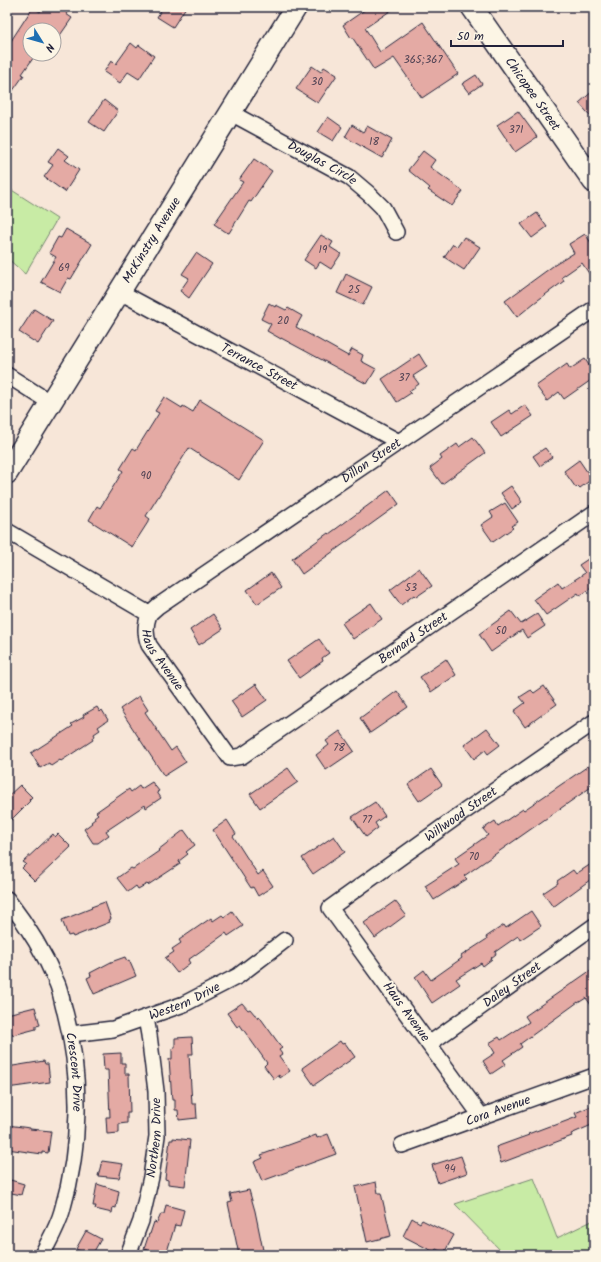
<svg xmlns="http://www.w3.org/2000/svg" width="601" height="1262" font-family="Kalam,sans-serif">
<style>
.green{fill:#c8eba5;stroke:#758670}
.building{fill:#e4aaa4;stroke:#22223b}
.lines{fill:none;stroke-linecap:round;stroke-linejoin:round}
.street-casing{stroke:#22223b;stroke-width:18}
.secondary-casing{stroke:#22223b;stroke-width:24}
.street{stroke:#fcf5e5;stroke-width:15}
.secondary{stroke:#fcf5e5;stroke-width:21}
.labels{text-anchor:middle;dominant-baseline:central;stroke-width:4;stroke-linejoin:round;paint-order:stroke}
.number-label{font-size:11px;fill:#524455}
.street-label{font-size:13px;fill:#22223b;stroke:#fcf5e5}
</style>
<rect width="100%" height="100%" fill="#f7e6d8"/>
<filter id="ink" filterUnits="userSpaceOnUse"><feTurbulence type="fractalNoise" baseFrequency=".025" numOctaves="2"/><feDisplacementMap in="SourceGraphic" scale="8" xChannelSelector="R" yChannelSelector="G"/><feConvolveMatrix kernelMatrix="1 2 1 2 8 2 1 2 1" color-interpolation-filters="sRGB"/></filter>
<g filter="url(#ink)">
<g class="green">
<polygon points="7,187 57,219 25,274 7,258"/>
<polygon points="534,1178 557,1238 594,1220 594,1255 505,1255 455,1204"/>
</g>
<g class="building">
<polygon points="33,7 40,12 44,7 71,7 66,14 72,18 54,44 54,28 53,30 30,30 30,54 36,54 22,74 24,75 7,99 7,47"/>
<polygon points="163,7 186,7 173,27 157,17"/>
<polygon points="369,7 396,7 365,28 380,52 423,22 458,74 422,98 394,58 374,70 352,37 351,38 343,25"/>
<polygon points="131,43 137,48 139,45 154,56 139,79 128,72 120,83 104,72 111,61 116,64"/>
<polygon points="312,66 321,72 324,67 337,75 318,103 296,89"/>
<polygon points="476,75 482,84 469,93 462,84"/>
<polygon points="594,90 594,120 579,103"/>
<polygon points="104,100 118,111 104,132 89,122"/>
<polygon points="518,111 537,137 515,152 497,125"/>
<polygon points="328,117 342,127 333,141 318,132"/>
<polygon points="352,125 363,132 367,126 392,140 382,158 345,137"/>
<polygon points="58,148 69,156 65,160 79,170 65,192 44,177 53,165 48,162"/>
<polygon points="423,151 435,160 430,167 463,191 452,206 428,190 430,188 408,170"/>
<polygon points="254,159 272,171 251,202 249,201 229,233 226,232 214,224 243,182 239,180"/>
<polygon points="537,213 547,227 532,238 521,224"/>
<polygon points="66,229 92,244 71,279 68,278 60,292 41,282 56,257 49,253 58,237 61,238"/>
<polygon points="585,234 594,247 594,281 582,263 562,277 564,281 534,303 517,317 505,301 553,266 574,253 569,244"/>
<polygon points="321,235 333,242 330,247 341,254 331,269 320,262 316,268 304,260"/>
<polygon points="464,237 480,247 464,270 444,257 453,244 457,247"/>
<polygon points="196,253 212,264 189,298 180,291 189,278 182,274"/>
<polygon points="346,274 372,287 363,305 337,293"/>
<polygon points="269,303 275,307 276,305 286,310 288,308 302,316 296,327 348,356 352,349 363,355 361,361 376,369 367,384 281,338 281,339 267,331 271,324 261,319"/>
<polygon points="34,309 53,321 38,344 19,332"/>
<polygon points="419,354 427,367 413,376 419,384 409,391 411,393 397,402 382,379"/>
<polygon points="585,359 594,373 594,378 564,399 559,392 547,401 536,386 567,364 570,369"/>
<polygon points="164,397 182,408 183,406 193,412 200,400 264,440 239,480 189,448 146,516 150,519 132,547 89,520 97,506 100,508 123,471 120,469 133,448 136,450 159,413 155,411"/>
<polygon points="525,405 533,416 501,437 491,422 509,410 512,414"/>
<polygon points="473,437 485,453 442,484 430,468 442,459 440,456 457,444 459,447"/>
<polygon points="545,448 552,457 540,466 533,456"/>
<polygon points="579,460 592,479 580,488 578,486 576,488 564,471"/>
<polygon points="511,486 522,502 512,509 501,493"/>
<polygon points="389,490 399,504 302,574 292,559 328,533 329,534"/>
<polygon points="505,503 518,522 511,526 513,528 493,542 481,525 493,517 490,512"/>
<polygon points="594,555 594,586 580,596 578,593 546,615 534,599 558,582 562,588 585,573 579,565"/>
<polygon points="419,568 432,586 416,597 414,595 401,605 390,590"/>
<polygon points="271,573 281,588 257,604 247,590"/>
<polygon points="371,603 382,619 353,639 342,623"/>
<polygon points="511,611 521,624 537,614 545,626 527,638 522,630 491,652 479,634"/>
<polygon points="213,614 223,629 199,645 190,630"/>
<polygon points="319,639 329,653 322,658 323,661 299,678 287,661"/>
<polygon points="446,659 456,675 431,692 420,677"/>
<polygon points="256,684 267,700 242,717 231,701"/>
<polygon points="544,686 557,704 525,727 514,711 525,703 520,697 531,690 534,693"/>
<polygon points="397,691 408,707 370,733 360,718"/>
<polygon points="139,696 148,710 145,712 171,751 176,747 186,762 164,776 120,709"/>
<polygon points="97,707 100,712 102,710 108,720 98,727 100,730 94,734 95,736 92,738 93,740 61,761 60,760 51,766 49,763 40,768 31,753 73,726 71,724 84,717 83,715"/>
<polygon points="487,728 500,745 488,754 485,750 474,759 464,745"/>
<polygon points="340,731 354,751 326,770 316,755 329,745 326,741"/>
<polygon points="594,762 594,785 464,876 467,879 434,900 425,886 459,864 455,858 488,835 483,829 495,821 498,826 523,809 524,810"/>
<polygon points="288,768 298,782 260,808 250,794"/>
<polygon points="431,769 442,785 419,801 408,785"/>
<polygon points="152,782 159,791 157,792 161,798 146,808 145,805 106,831 109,835 98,843 93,843 84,829 92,823 91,822 95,819 94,817 98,814 96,812 129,789 131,792 139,786 141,789"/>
<polygon points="20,785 32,797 29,800 30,801 7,824 7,797"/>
<polygon points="375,802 385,816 375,823 378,828 366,837 352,817"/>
<polygon points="227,820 236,834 233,836 258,875 263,871 273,886 258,896 253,887 251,888 213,830"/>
<polygon points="184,830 195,845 186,852 188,854 179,861 180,864 148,885 147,884 138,889 136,886 128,892 117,878 131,868 133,869 159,851 158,850"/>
<polygon points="53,834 55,837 58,834 71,847 35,881 22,868 26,864 23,862"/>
<polygon points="334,836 345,852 313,874 302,858"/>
<polygon points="594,862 594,877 553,907 543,893 558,883 557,881 573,870 576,874"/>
<polygon points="395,901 406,915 375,938 364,923"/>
<polygon points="105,902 111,919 109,920 110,922 73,937 72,935 68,936 62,920 92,908 91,907"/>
<polygon points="232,911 243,926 228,936 226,933 188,960 190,963 177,973 165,958 174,952 172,949 181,943 179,940 211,918 213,921 222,915 224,917"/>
<polygon points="531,911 541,926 520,940 518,936 495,952 496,954 491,958 492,959 483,966 481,963 456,979 460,984 432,1003 415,977 424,970 431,980 462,958 461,956 487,939 486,937 504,925 506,928"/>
<polygon points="125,957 127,961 129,960 136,976 94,994 87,978 91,976 90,973 111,962"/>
<polygon points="594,968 594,1009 586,998 578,1003 578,1002 520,1044 522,1047 503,1060 506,1064 491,1074 483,1061 495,1053 489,1043 499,1037 501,1040 529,1022 525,1016"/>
<polygon points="242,1003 248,1010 250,1009 255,1015 256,1015 258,1018 259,1016 282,1048 279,1050 282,1054 279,1056 290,1071 280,1078 279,1075 274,1079 264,1066 267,1063 240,1025 237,1027 227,1013"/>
<polygon points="35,1007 40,1025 36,1026 36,1029 13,1035 12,1033 7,1034 7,1014"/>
<polygon points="192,1037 193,1054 189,1054 192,1104 196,1104 197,1118 179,1120 178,1110 175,1110 175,1100 172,1100 169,1059 172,1059 172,1049 175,1048 175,1038"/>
<polygon points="340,1041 342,1044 345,1043 355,1057 314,1085 302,1068"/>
<polygon points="121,1053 121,1063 125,1063 125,1074 129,1074 130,1113 127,1113 127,1123 119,1124 119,1133 107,1134 106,1117 110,1117 108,1070 104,1070 103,1054"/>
<polygon points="44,1061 45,1064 48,1064 50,1082 7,1088 7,1067"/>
<polygon points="594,1105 594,1124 571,1134 572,1136 501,1163 496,1147 529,1135 528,1134 552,1125 553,1126 577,1117 575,1113"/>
<polygon points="7,1125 30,1128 30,1129 51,1131 48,1153 42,1152 42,1154 7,1149"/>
<polygon points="328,1134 336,1154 262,1181 254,1162 263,1158 261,1155 316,1135 317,1138"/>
<polygon points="173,1138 190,1140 185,1186 168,1184 168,1180 165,1179 170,1140 173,1140"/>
<polygon points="461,1156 467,1173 438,1183 432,1165"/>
<polygon points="102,1161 123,1164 119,1178 98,1176"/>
<polygon points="7,1179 24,1184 21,1195 7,1192"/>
<polygon points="376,1182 378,1193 381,1193 391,1236 367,1242 355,1187"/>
<polygon points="97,1184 119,1191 116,1208 113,1207 112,1213 95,1209 96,1206 93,1206"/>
<polygon points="249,1190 255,1211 264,1255 239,1255 228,1203 232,1202 230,1194"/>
<polygon points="166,1205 184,1210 180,1226 175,1225 166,1255 146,1255 148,1250 144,1249 149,1234 150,1234 154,1222 157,1223 161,1214 164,1214"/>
<polygon points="412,1218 420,1223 422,1220 442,1230 442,1229 454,1235 444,1253 436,1249 434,1252 403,1236"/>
<polygon points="86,1231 101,1239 92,1255 78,1255 80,1251 76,1249"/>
</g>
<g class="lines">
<g class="street-casing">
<g id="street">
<path id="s1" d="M231,113L349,177L369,194L383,208L396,232"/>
<path id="s2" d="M120,292L399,442"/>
<polyline points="7,375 51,403"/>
<path id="s3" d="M7,531L149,614C145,626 145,634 149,645L230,758L242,756L594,513"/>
<path id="s4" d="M149,614L158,606L594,309"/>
<path id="s5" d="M7,899C27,925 44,952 57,983C61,992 62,1003 65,1012C82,1076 81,1147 62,1211C58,1226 49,1241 42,1255"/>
<path id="s6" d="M71,1034L113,1029L184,1004L238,976L285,940"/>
<path id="s7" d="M429,1044L594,926"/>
<path id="s8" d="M481,1116L330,908L458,816L594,722"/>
<path id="s9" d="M402,1145L594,1076"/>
<path id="s10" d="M128,1255L141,1221L151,1177L157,1136L156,1091L149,1035L146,1018"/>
</g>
</g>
<g class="secondary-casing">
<g id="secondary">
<path id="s11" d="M472,7L594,182"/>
<path id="s12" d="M7,473L296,7"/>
</g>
</g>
<use href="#street" class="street"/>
<use href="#secondary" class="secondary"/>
</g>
</g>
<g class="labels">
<g class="number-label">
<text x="423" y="60">365;367</text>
<text x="317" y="82">30</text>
<text x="516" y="130">371</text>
<text x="374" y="142">18</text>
<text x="323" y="250">19</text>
<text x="64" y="268">69</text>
<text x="354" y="290">25</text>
<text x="283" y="321">20</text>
<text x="404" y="378">37</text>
<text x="146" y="476">90</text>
<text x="411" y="588">53</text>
<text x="501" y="631">50</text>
<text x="339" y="748">78</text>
<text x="367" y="820">77</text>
<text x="474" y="857">70</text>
<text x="450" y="1169">94</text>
</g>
<g class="street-label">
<text stroke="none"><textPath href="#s11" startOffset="106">Chicopee Street</textPath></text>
<text stroke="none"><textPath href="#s1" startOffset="104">Douglas Circle</textPath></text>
<text stroke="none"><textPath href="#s12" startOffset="274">McKinstry Avenue</textPath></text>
<text stroke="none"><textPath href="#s2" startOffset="158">Terrance Street</textPath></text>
<text stroke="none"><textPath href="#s4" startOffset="270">Dillon Street</textPath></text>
<text stroke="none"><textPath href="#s3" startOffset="555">Bernard Street</textPath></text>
<text stroke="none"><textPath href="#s3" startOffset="215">Haus Avenue</textPath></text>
<text stroke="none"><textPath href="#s8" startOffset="418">Willwood Street</textPath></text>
<text stroke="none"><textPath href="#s7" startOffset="102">Daley Street</textPath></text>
<text stroke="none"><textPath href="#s6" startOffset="119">Western Drive</textPath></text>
<text transform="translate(406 1012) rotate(54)">Haus Avenue</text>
<text stroke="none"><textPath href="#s5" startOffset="189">Crescent Drive</textPath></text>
<text stroke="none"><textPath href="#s9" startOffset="102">Cora Avenue</textPath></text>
<text stroke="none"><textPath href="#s10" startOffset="121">Northern Drive</textPath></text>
</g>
</g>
<rect width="601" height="1262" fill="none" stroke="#fcf5e5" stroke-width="24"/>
<rect x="12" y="12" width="577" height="1238" fill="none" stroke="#22223b" stroke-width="1.5" filter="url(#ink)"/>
<g transform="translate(42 42) rotate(127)"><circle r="19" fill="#fcf5e5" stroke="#a5a1a1"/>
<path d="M0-3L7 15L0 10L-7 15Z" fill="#1f6fb2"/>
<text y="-6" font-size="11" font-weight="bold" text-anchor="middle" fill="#22223b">N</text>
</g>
<path d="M451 40v6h112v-6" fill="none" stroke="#22223b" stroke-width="2"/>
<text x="457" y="40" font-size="12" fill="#22223b" stroke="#fcf5e5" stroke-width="3" paint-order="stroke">50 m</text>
</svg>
